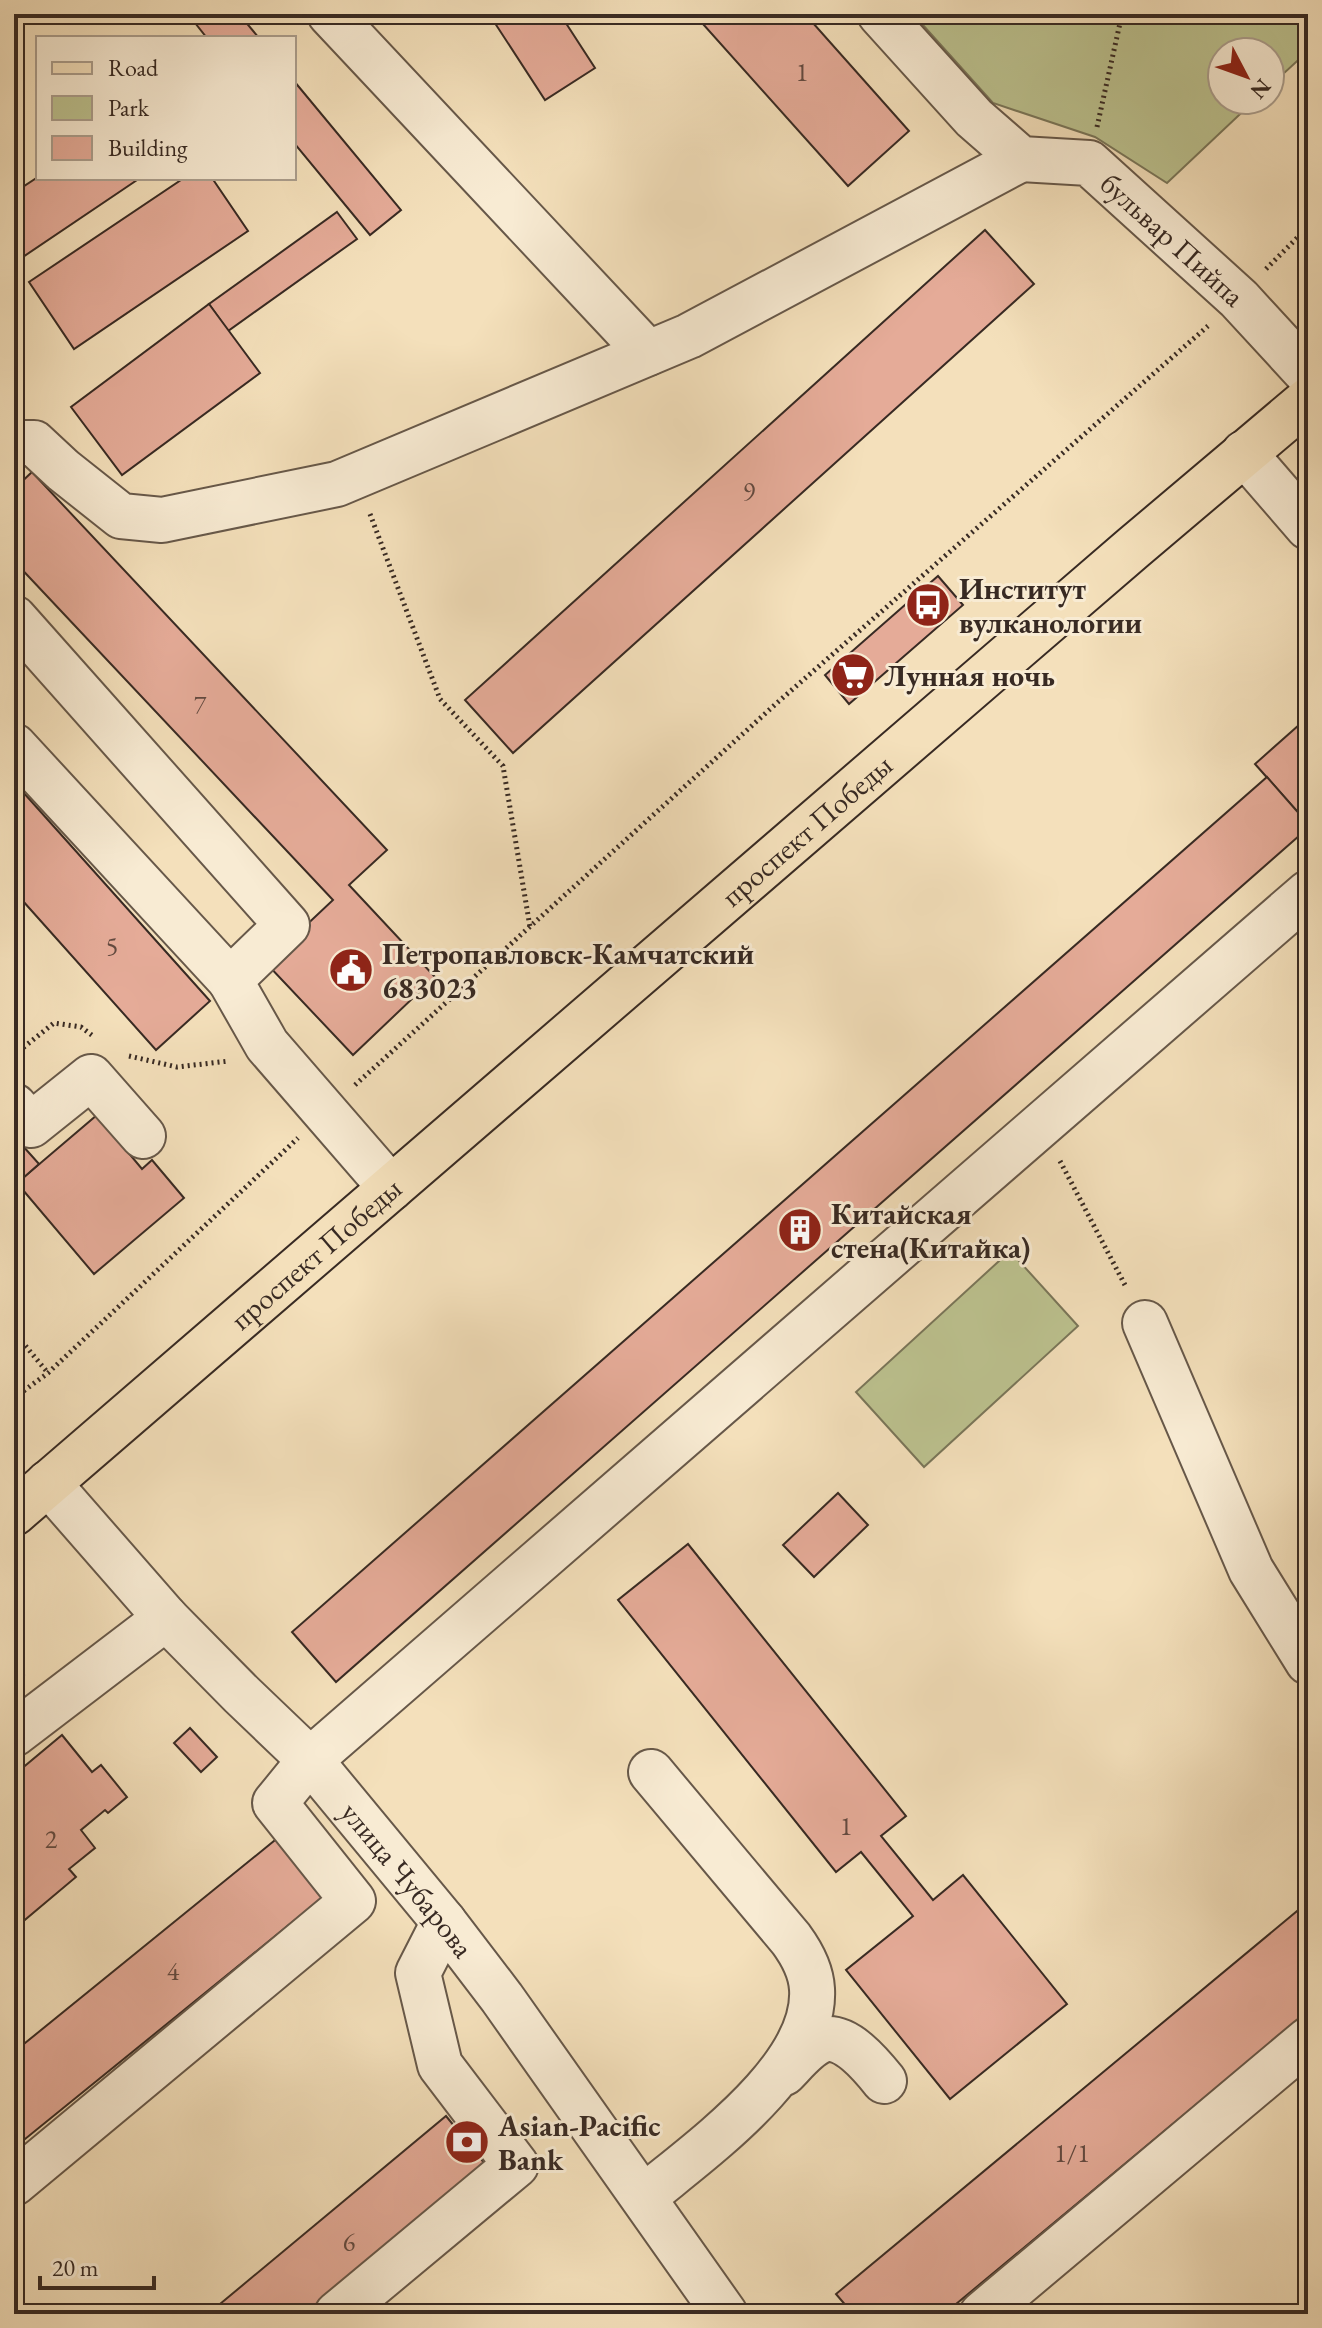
<svg xmlns="http://www.w3.org/2000/svg" width="1322" height="2328" font-family="'EB Garamond',serif">
<style>
.green{fill:#bcc28f;stroke:#7a7659;stroke-width:2}
.building{fill:#e5ab98;stroke:#382a23;stroke-width:2}
.lines{fill:none;stroke-linecap:round;stroke-linejoin:round}
.minor-casing{stroke:#675849;stroke-width:48}
.major-casing{stroke:#382a23;stroke-width:48}
.path{stroke:#382a23;stroke-width:5;stroke-dasharray:2 4;stroke-linecap:butt}
.minor{stroke:#f8ebd3;stroke-width:44}
.major{stroke:#f4e0bb;stroke-width:44}
.labels{text-anchor:middle;dominant-baseline:central;stroke-width:6;stroke-linejoin:round;paint-order:stroke}
.number-label{font-size:26px;fill:#634a40}
.street-label{font-size:30px;fill:#382a23;stroke:#f8ebd3}
.poi-label{font-size:30px;font-weight:bold;fill:#382a23;stroke:#f8ebd3;text-anchor:start}
</style>
<rect width="100%" height="100%" fill="#f4e0bb"/>
<filter id="stains"><feTurbulence type="fractalNoise" baseFrequency=".0025" numOctaves="4"/><feColorMatrix values="0 0 0 0 .2 0 0 0 0 .09 0 0 0 0 .02 0 0 0 .5 -.17"/></filter>
<radialGradient id="worn" r=".72"><stop offset=".6" stop-color="#630" stop-opacity="0"/><stop offset="1" stop-color="#630" stop-opacity=".3"/></radialGradient>
<g class="green">
<polygon points="913,14 1308,14 1308,51 1270,86 1270,52 1222,52 1222,100 1255,100 1167,183 1095,137 993,103"/>
<polygon points="1010,1251 1078,1326 924,1467 856,1392"/>
</g>
<g class="building">
<polygon points="188,14 239,14 259,38 207,38"/>
<polygon points="489,14 560,14 595,68 545,100"/>
<polygon points="694,14 805,14 909,131 848,186"/>
<polygon points="294,81 401,210 370,235 294,143"/>
<polygon points="14,177 21,188 38,177 140,178 14,263"/>
<polygon points="184,178 212,178 248,231 74,349 29,282"/>
<polygon points="337,212 357,239 228,331 209,304"/>
<polygon points="985,230 1034,284 513,753 465,700"/>
<polygon points="209,304 260,373 122,475 71,407"/>
<polygon points="32,472 387,850 349,885 435,977 353,1055 266,963 333,900 14,561 14,489"/>
<polygon points="938,576 963,605 849,704 825,675"/>
<polygon points="1308,717 1308,814 1303,818 1255,764"/>
<polygon points="1267,777 1303,818 1308,828 336,1682 292,1632"/>
<polygon points="14,782 210,1001 156,1050 14,891"/>
<polygon points="97,1115 142,1169 152,1160 184,1198 94,1274 17,1183"/>
<polygon points="14,1136 39,1164 14,1186"/>
<polygon points="838,1493 868,1525 814,1577 783,1545"/>
<polygon points="688,1544 906,1816 881,1836 933,1900 963,1875 1067,2004 950,2099 846,1970 913,1916 861,1852 836,1872 618,1600"/>
<polygon points="14,1664 24,1675 14,1691"/>
<polygon points="190,1728 217,1757 201,1772 174,1743"/>
<polygon points="62,1735 92,1772 101,1765 127,1797 108,1813 105,1810 81,1830 95,1848 69,1869 76,1877 14,1929 14,1775"/>
<polygon points="285,1832 332,1890 14,2148 14,2052"/>
<polygon points="1308,1902 1308,2012 944,2314 853,2314 836,2294"/>
<polygon points="446,2116 490,2170 317,2314 208,2314"/>
</g>
<g class="lines">
<g class="minor-casing">
<g id="minor">
<polyline points="330,14 648,353"/>
<path id="s1" d="M880,14L974,118L1021,159L1089,163L1239,299L1308,374"/>
<polyline points="14,443 34,443 63,470 121,516 162,520 337,484 689,336 1021,159"/>
<polyline points="1244,453 1308,527"/>
<polyline points="14,618 287,925 230,980 267,1045 391,1188"/>
<polyline points="14,746 230,980"/>
<polyline points="14,1106 31,1125 91,1077 143,1136"/>
<polyline points="1145,1323 1251,1570 1308,1662"/>
<path id="s2" d="M48,1483L166,1618L241,1694L310,1760L444,1922L502,1998L725,2314"/>
<polyline points="14,1734 166,1618"/>
<path d="M784,2073C795,2062 808,2045 823,2040C845,2033 872,2066 884,2081"/>
<polyline points="14,2183 353,1901 275,1803 310,1760 1308,893"/>
<path d="M644,2197C699,2151 817,2069 812,1989C811,1970 802,1954 791,1939L651,1772"/>
<polyline points="337,2314 516,2165 440,2065 418,1973 444,1922"/>
<polyline points="982,2314 1308,2040"/>
</g>
</g>
<g class="major-casing">
<g id="major">
<path id="s3" d="M14,1513L1133,548L1308,400"/>
</g>
</g>
<g class="path">
<polyline points="1097,127 1122,14"/>
<polyline points="1266,269 1308,227"/>
<polyline points="370,514 440,699 503,766 530,927"/>
<polyline points="14,1055 54,1023 81,1027 93,1036"/>
<polyline points="129,1056 177,1067 229,1061"/>
<polyline points="355,1085 778,702 1208,326"/>
<polyline points="1060,1161 1126,1287"/>
<polyline points="14,1332 48,1373"/>
<polyline points="14,1398 48,1373 298,1138"/>
</g>
<use href="#minor" class="minor"/>
<use href="#major" class="major"/>
</g>
<defs>
<g id="bus-disc" transform="scale(2.3)"><circle r="9.5" fill="#8f2418" stroke="#f8ebd3"/><path d="M-5-6H5V4H4V6H2V4H-2V6H-4V4H-5ZM-3.5-4V0h7V-4ZM-3.5 1.2v1.5H-2V1.2ZM2 1.2v1.5H3.5V1.2Z" fill="#fff"/></g>
<g id="supermarket-disc" transform="scale(2.3)"><circle r="9.5" fill="#8f2418" stroke="#f8ebd3"/><path d="M-6-5.5h2.5l.6 2H6L4.5 2H-2.5L-4.4-4H-6ZM-1.5 3.2a1.3 1.3 0 1 0 .1 0ZM3 3.2a1.3 1.3 0 1 0 .1 0Z" fill="#fff"/></g>
<g id="civic-disc" transform="scale(2.3)"><circle r="9.5" fill="#8f2418" stroke="#f8ebd3"/><path d="M-.6-6.5H3V-4.5H.6V-3L4-1V1h2V6H-6V1h2V-1L-.6-3ZM-1.2 2.5V6h2.4V2.5Z" fill="#fff"/></g>
<g id="building-disc" transform="scale(2.3)"><circle r="9.5" fill="#8f2418" stroke="#f8ebd3"/><path d="M-4-6H4V6H1V3H-1V6H-4ZM-2.5-4.3h1.7v1.8h-1.7ZM.8-4.3h1.7v1.8H.8ZM-2.5-1h1.7V.8h-1.7ZM.8-1h1.7V.8H.8Z" fill="#fff"/></g>
<g id="bank-disc" transform="scale(2.3)"><circle r="9.5" fill="#8f2418" stroke="#f8ebd3"/><path d="M-6-4H6V4H-6ZM0-2.3a2.3 2.3 0 1 0 0 4.6a2.3 2.3 0 1 0 0-4.6Z" fill="#fff"/></g>
</defs>
<g fill-rule="evenodd">
<use href="#bus-disc" x="928" y="605"/>
<use href="#supermarket-disc" x="853" y="675"/>
<use href="#civic-disc" x="351" y="970"/>
<use href="#building-disc" x="800" y="1230"/>
<use href="#bank-disc" x="467" y="2142"/>
</g>
<g class="labels">
<g class="number-label">
<text x="802" y="72">1</text>
<text x="749" y="492">9</text>
<text x="200" y="705">7</text>
<text x="112" y="946">5</text>
<text x="846" y="1826">1</text>
<text x="51" y="1839">2</text>
<text x="173" y="1971">4</text>
<text x="1072" y="2153">1/1</text>
<text x="349" y="2242">6</text>
</g>
<g class="street-label">
<text stroke="none"><textPath href="#s1" startOffset="384">бульвар Пийпа</textPath></text>
<text stroke="none"><textPath href="#s3" startOffset="1046">проспект Победы</textPath></text>
<text stroke="none"><textPath href="#s3" startOffset="398">проспект Победы</textPath></text>
<text stroke="none"><textPath href="#s2" startOffset="536">улица Чубарова</textPath></text>
</g>
<g class="poi-label">
<text x="959" y="588">Институт<tspan x="959" dy="34">вулканологии</tspan></text>
<text x="884" y="675">Лунная ночь</text>
<text x="382" y="953">Петропавловск-Камчатский<tspan x="382" dy="34">683023</tspan></text>
<text x="831" y="1213">Китайская<tspan x="831" dy="34">стена(Китайка)</tspan></text>
<text x="498" y="2125">Asian-Pacific<tspan x="498" dy="34">Bank</tspan></text>
</g>
</g>
<rect width="1322" height="2328" fill="none" stroke="#f4e0bb" stroke-width="48"/>
<rect x="16" y="16" width="1290" height="2296" fill="none" stroke="#382a23" stroke-width="4"/>
<rect x="24" y="24" width="1274" height="2280" fill="none" stroke="#382a23" stroke-width="2"/>
<rect x="36" y="36" width="260" height="144" fill="#f8ebd3" stroke="#ab9e8d" stroke-width="2"/>
<rect x="52" y="62" width="40" height="12" fill="#f4e0bb" stroke="#ab9e8d" stroke-width="2"/>
<text x="108" y="76" font-size="24" fill="#382a23">Road</text>
<rect x="52" y="96" width="40" height="24" fill="#bcc28f" stroke="#ab9e8d" stroke-width="2"/>
<text x="108" y="116" font-size="24" fill="#382a23">Park</text>
<rect x="52" y="136" width="40" height="24" fill="#e5ab98" stroke="#ab9e8d" stroke-width="2"/>
<text x="108" y="156" font-size="24" fill="#382a23">Building</text>
<g transform="translate(1246 76) rotate(131)"><circle r="38" fill="#f8ebd3" stroke="#ab9e8d" stroke-width="2"/>
<path d="M0-6L14 30L0 20L-14 30Z" fill="#8f2418"/>
<text y="-12" font-size="22" font-weight="bold" text-anchor="middle" fill="#382a23">N</text>
</g>
<path d="M40 2276v12h114v-12" fill="none" stroke="#382a23" stroke-width="4"/>
<text x="52" y="2276" font-size="24" fill="#382a23" stroke="#f8ebd3" stroke-width="6" paint-order="stroke">20 m</text>
<rect width="100%" height="100%" filter="url(#stains)"/>
<rect width="100%" height="100%" fill="url(#worn)"/>
</svg>
